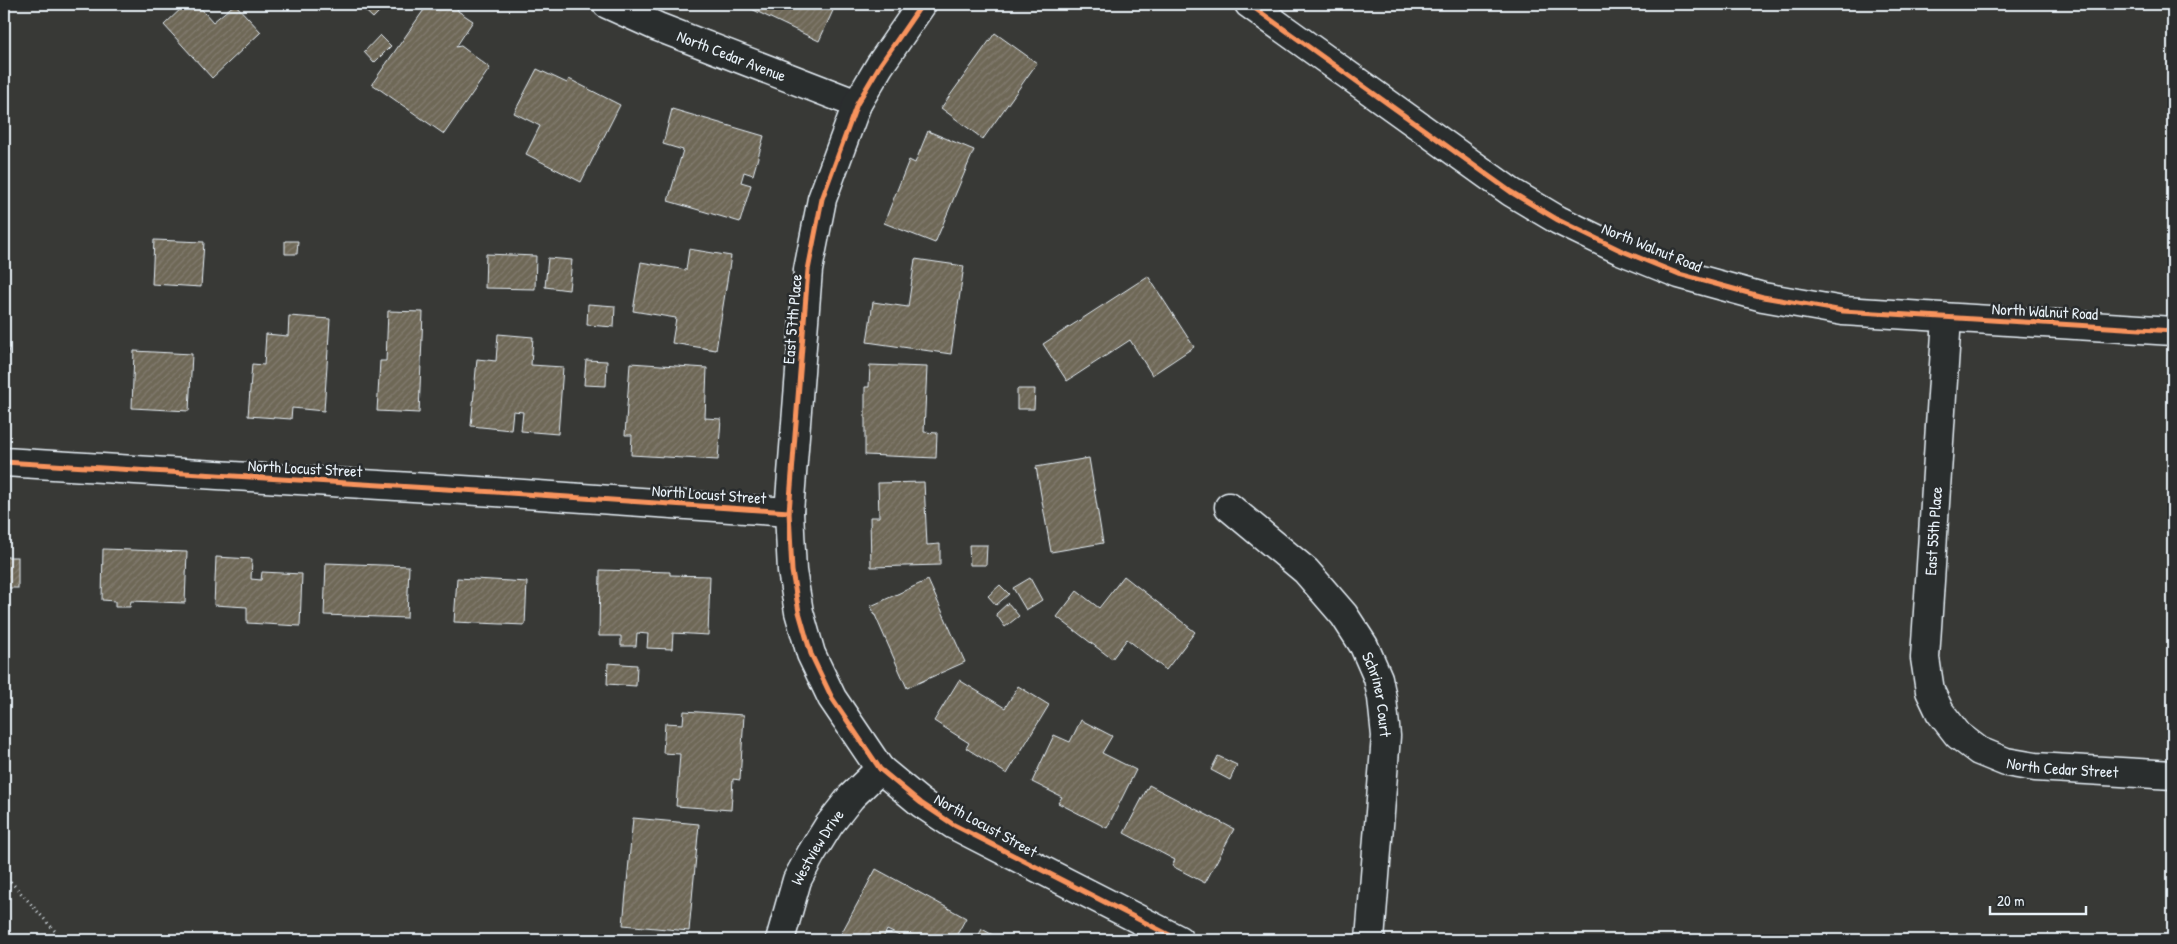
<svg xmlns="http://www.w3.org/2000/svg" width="2177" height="944" font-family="'Patrick Hand',sans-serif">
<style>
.building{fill:url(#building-hatch);stroke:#e8f1f8}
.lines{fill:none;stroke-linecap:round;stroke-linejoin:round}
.street-casing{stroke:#e8f1f8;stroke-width:31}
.path{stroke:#e8f1f8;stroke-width:3;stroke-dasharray:1 4;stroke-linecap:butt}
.street{stroke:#2a2d2e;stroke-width:28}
.cycleway-casing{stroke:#2a2d2e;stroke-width:8}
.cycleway{stroke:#f8935d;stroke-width:5}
.labels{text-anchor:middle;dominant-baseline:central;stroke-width:5;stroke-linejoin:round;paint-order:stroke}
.street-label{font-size:16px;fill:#e8f1f8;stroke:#2a2d2e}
</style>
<defs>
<pattern id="building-hatch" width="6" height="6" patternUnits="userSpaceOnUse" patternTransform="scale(1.25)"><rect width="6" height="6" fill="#6e6757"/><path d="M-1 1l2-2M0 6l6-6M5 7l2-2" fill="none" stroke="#837d70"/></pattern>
</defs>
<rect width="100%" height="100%" fill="#383936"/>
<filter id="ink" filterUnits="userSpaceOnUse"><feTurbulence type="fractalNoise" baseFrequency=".02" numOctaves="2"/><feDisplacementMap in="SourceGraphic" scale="10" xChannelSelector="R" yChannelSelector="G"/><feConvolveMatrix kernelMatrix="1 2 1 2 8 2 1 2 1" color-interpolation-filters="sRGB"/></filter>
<g filter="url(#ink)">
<g class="building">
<polygon points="186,4 197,4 213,22 235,4 261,32 212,78 164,25"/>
<polygon points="358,4 387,4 373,18"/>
<polygon points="428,4 453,4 457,6 458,11 473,21 456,47 461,46 490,68 444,134 372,84"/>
<polygon points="741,4 836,4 819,41"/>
<polygon points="995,33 1037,63 983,139 941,108"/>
<polygon points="380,35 391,46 374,63 364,52"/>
<polygon points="537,69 567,83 569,79 620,105 581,182 526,154 540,126 514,113"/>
<polygon points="672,109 764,136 753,175 744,172 741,182 751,185 740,222 668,201 683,150 663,144"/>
<polygon points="928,131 974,150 935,243 884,223 909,160 915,163"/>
<polygon points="154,240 204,242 201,287 152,284"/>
<polygon points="285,241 298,241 297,254 285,254"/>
<polygon points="689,249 731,256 716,350 672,343 676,318 633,311 641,262 686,270"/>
<polygon points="486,254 536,256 535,289 485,288"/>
<polygon points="548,258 572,260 569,290 545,287"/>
<polygon points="915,259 964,266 951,354 867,342 873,302 908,307"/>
<polygon points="1148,276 1194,347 1152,375 1130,340 1067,381 1043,344"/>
<polygon points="588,304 615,306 614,327 587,325"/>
<polygon points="388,311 423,312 419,413 377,411 380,361 386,361"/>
<polygon points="289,316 330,319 324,411 292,408 291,419 248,416 252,364 264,365 266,334 288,336"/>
<polygon points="498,334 533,337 531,365 563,367 558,434 521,431 523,412 513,411 511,430 471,426 477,359 496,361"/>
<polygon points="4,343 9,343 6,389 4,389"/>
<polygon points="134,351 192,354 189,411 132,408"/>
<polygon points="586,360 607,361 606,386 584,385"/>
<polygon points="630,363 707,368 705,418 721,419 718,460 631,455 632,435 625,435"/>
<polygon points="870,365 927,367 924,432 937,433 936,458 865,455 865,387 869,387"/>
<polygon points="1017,389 1035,389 1034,409 1017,409"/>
<polygon points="1089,458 1103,543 1051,552 1036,467"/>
<polygon points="924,482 927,545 940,544 940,565 871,567 870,517 879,517 878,483"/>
<polygon points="969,545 987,545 986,565 970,565"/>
<polygon points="103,549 187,552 185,603 131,601 130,607 115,607 115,601 102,600"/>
<rect x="4" y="557" width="14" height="31"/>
<polygon points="216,557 252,559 251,579 261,580 262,572 302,574 300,626 247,623 247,607 214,605"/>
<polygon points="326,563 409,566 407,618 324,615"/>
<polygon points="600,570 670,572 670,575 710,576 708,635 673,633 672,649 647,648 648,634 637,633 636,646 621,646 621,636 599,636"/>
<polygon points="1124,576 1195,632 1166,670 1127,639 1112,659 1057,617 1077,591 1099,608"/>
<polygon points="457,578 527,582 525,625 454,622"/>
<polygon points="1030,578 1042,600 1026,610 1013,588"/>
<polygon points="928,580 965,662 907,688 871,606"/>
<polygon points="1000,585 1009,594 996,605 988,596"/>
<polygon points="1008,603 1019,616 1005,627 996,614"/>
<polygon points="608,663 637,665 636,686 607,684"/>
<polygon points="959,680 1005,708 1018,686 1049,705 1007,774 966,748 969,743 934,721"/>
<polygon points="684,711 744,715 740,780 733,779 731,810 676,806 680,754 663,753 665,723 683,724"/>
<polygon points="1081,720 1112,736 1102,753 1136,770 1107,828 1058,803 1062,797 1032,782 1054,735 1070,742"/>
<polygon points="1218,756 1237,765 1230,780 1211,770"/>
<polygon points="1149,785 1234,829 1205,883 1172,866 1175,860 1124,833"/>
<polygon points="633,818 699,824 689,931 623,925"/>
<polygon points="876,869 966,918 954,940 902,940 902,937 887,930 882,940 854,940 841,934"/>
<polygon points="982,929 1002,940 976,940"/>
</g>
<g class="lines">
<g class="street-casing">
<g id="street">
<path id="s1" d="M607,4L658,27L857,104"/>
<polyline points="922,4 880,65 857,104 822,199 808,270 789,512 792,571 799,612 811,654 832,698 880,769 921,803 954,825 1179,940"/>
<polyline points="1249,4 1511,192 1558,220 1620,250 1679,274 1763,297 1843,311 2173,331"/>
<path id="s2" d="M1947,318L1925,658L1930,691L1940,712L1958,735L1979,751L2006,762L2035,767L2173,775"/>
<polyline points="4,462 495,492 789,512"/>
<path id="s3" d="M1229,507L1306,571L1344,615L1364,646L1378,678L1382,698L1386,736L1370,940"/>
<path id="s4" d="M780,940L797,880L811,854L829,825L851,797L880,769"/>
</g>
</g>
<polyline class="path" points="4,874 63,940"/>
<use href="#street" class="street"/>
<g class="cycleway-casing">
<g id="cycleway">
<polyline points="922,4 880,65 857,104 822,199 808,270 789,512 792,571 799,612 811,654 832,698 880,769 921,803 954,825 1179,940"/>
<polyline points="1249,4 1511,192 1558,220 1620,250 1679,274 1763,297 1843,311 2173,331"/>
<polyline points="4,462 495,492 789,512"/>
</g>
</g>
<use href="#cycleway" class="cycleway"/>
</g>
</g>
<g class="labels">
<g class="street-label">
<text stroke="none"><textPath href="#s1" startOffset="135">North Cedar Avenue</textPath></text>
<text transform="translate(1652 247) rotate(22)">North Walnut Road</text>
<text transform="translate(2045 311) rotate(3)">North Walnut Road</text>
<text transform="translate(792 319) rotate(-85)">East 57th Place</text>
<text transform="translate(305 468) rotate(3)">North Locust Street</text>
<text transform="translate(709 494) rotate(4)">North Locust Street</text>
<text transform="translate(1933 531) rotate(-86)">East 55th Place</text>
<text stroke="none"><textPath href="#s3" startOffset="246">Schriner Court</textPath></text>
<text stroke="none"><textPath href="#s2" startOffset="539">North Cedar Street</textPath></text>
<text transform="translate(986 825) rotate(29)">North Locust Street</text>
<text stroke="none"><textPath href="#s4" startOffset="101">Westview Drive</textPath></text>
</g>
</g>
<rect width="2177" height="944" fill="none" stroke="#2a2d2e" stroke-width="20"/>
<rect x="10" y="10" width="2157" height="924" fill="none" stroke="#e8f1f8" stroke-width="2" filter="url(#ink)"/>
<path d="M1990 906v8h96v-8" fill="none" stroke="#e8f1f8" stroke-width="2.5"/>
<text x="1997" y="906" font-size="15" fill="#e8f1f8" stroke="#2a2d2e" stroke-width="4" paint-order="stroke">20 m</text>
</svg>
